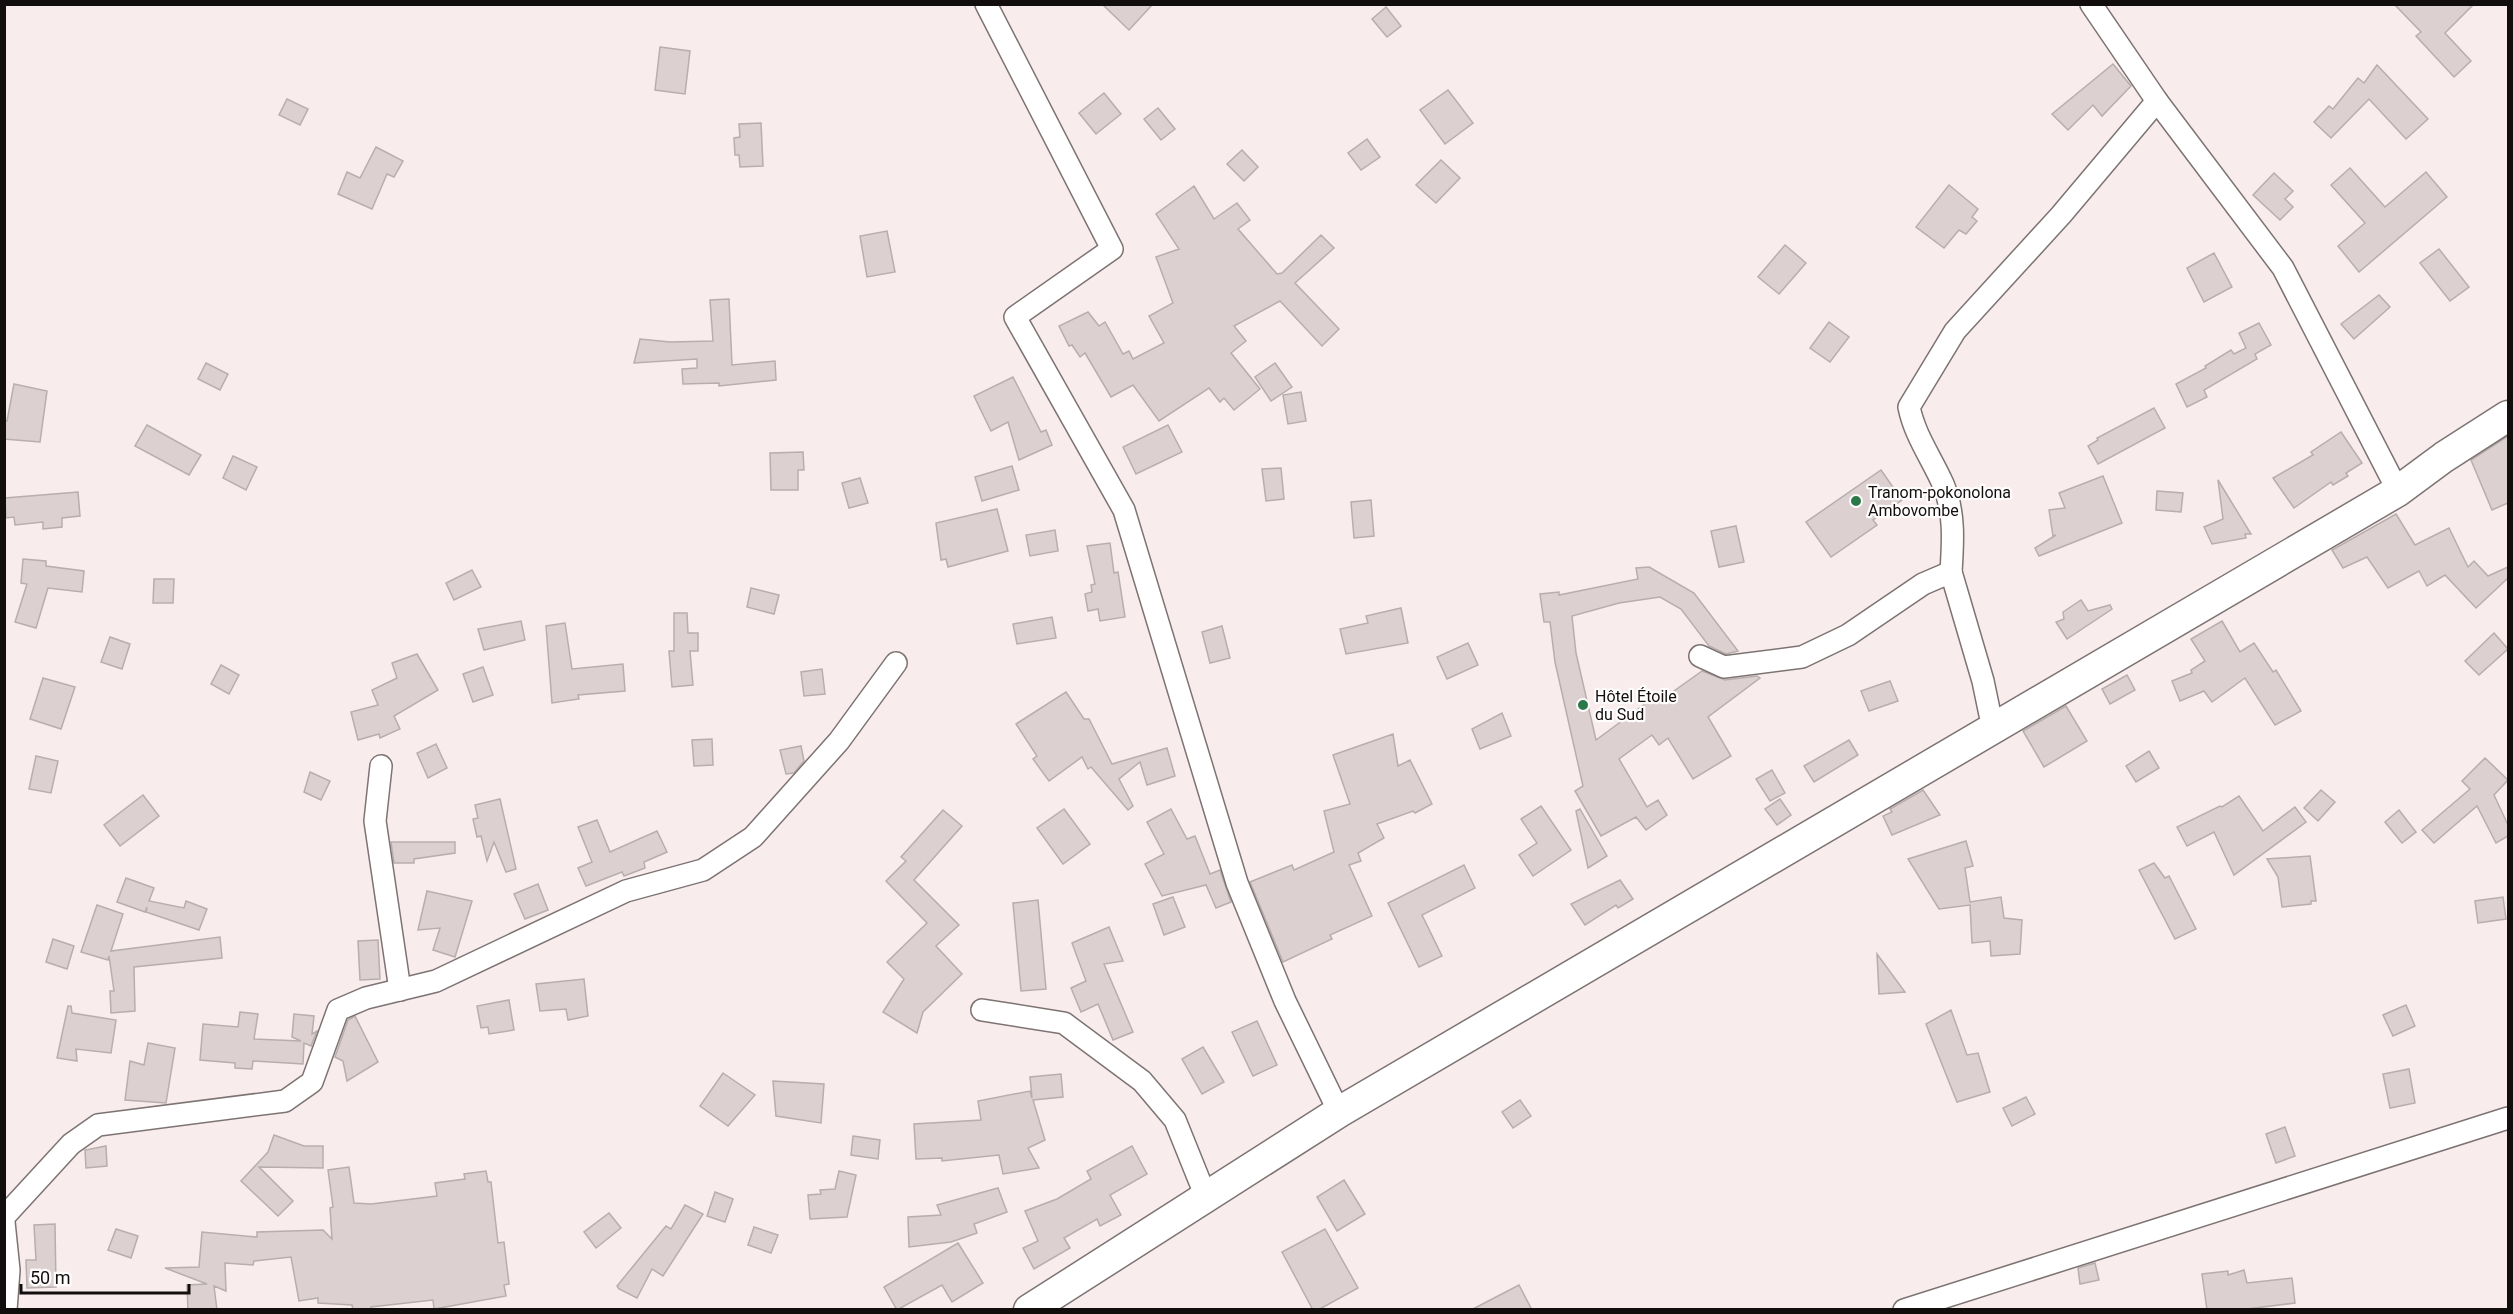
<svg xmlns="http://www.w3.org/2000/svg" width="2513" height="1314" font-family="Roboto,sans-serif">
<style>
.building{fill:#dcd0d0;stroke:#b8aeae;stroke-width:1.5}
.lines{fill:none;stroke-linecap:round;stroke-linejoin:round}
.street-casing{stroke:#7d7373;stroke-width:24}
.secondary-casing{stroke:#7d7373;stroke-width:33}
.street{stroke:#fff;stroke-width:21}
.secondary{stroke:#fff;stroke-width:30}
.poi-dot{fill:#2b7949;stroke:#fefcfc;stroke-width:2}
.labels{text-anchor:middle;dominant-baseline:central;stroke-width:4.5;stroke-linejoin:round;paint-order:stroke}
.poi-label{font-size:16px;fill:#120e0e;stroke:#fefcfc;text-anchor:start}
</style>
<rect width="100%" height="100%" fill="#f8ecec"/>
<g class="building">
<polygon points="1102,4 1153,4 1129,30"/>
<polygon points="2394,4 2474,4 2445,33 2471,61 2454,77 2416,36 2421,32"/>
<polygon points="1386,7 1401,26 1387,37 1372,19"/>
<polygon points="660,47 690,51 685,94 655,90"/>
<polygon points="2113,64 2131,86 2102,116 2093,105 2068,130 2052,114"/>
<polygon points="2377,65 2428,119 2406,139 2369,99 2331,138 2314,122 2329,106 2333,109 2358,78 2364,83"/>
<polygon points="1448,90 1473,123 1445,144 1420,110"/>
<polygon points="1104,93 1121,114 1096,134 1079,113"/>
<polygon points="287,99 308,109 300,125 279,115"/>
<polygon points="1158,108 1175,129 1161,140 1144,119"/>
<polygon points="761,123 763,166 740,167 739,155 735,155 734,138 740,137 739,124"/>
<polygon points="1367,139 1380,157 1361,170 1348,153"/>
<polygon points="376,147 403,161 394,177 387,174 372,209 338,194 347,172 360,178"/>
<polygon points="1242,150 1258,167 1244,181 1227,164"/>
<polygon points="1441,160 1460,178 1436,203 1416,185"/>
<polygon points="2350,168 2385,207 2426,172 2447,197 2359,272 2338,246 2365,223 2331,185"/>
<polygon points="2274,173 2293,191 2285,199 2293,207 2280,220 2253,195"/>
<polygon points="1949,185 1978,209 1972,217 1977,221 1966,234 1959,230 1944,248 1916,227"/>
<polygon points="1194,186 1214,219 1237,203 1250,220 1238,229 1277,274 1282,273 1321,235 1334,248 1295,283 1339,329 1322,346 1280,301 1234,326 1246,341 1231,353 1260,389 1234,410 1224,398 1220,402 1209,388 1159,421 1133,385 1111,397 1085,353 1080,357 1072,345 1069,346 1059,326 1088,312 1099,326 1105,322 1123,354 1129,351 1133,359 1164,343 1149,316 1173,303 1156,257 1179,249 1156,214"/>
<polygon points="887,231 895,272 867,277 860,236"/>
<polygon points="1785,245 1806,263 1779,294 1758,277"/>
<polygon points="2439,249 2469,287 2450,301 2420,263"/>
<polygon points="2214,253 2232,287 2204,302 2187,268"/>
<polygon points="2379,295 2390,307 2354,339 2341,324"/>
<polygon points="729,299 732,365 775,361 776,380 719,386 719,383 683,384 682,369 697,368 697,359 634,363 640,339 670,342 713,341 710,300"/>
<polygon points="1829,322 1849,337 1830,362 1810,348"/>
<polygon points="2259,323 2271,345 2255,354 2257,359 2204,390 2207,397 2187,407 2176,384 2206,368 2205,366 2231,350 2234,354 2246,348 2239,333"/>
<polygon points="206,363 228,374 220,390 198,379"/>
<polygon points="1275,363 1292,387 1271,401 1255,377"/>
<polygon points="1013,377 1041,432 1046,430 1052,445 1019,460 1008,422 991,431 974,396"/>
<polygon points="14,384 47,391 40,442 4,439 4,420 7,421"/>
<polygon points="1301,392 1306,421 1288,424 1283,395"/>
<polygon points="2154,408 2165,428 2098,464 2088,446 2098,440 2097,438"/>
<polygon points="147,425 201,455 189,475 135,446"/>
<polygon points="1168,425 1182,452 1136,474 1123,447"/>
<polygon points="2341,432 2362,463 2346,473 2348,476 2333,485 2331,482 2294,508 2273,478 2313,455 2311,452"/>
<polygon points="2508,436 2508,503 2492,510 2471,460"/>
<polygon points="803,452 804,470 798,470 798,490 771,490 770,453"/>
<polygon points="233,456 257,467 246,490 223,478"/>
<polygon points="1012,466 1019,490 982,501 975,477"/>
<polygon points="1281,468 1284,499 1266,501 1262,469"/>
<polygon points="1881,470 1902,500 1873,520 1877,525 1831,557 1806,522"/>
<polygon points="2103,476 2122,523 2039,556 2035,548 2056,535 2053,536 2049,510 2065,508 2059,493"/>
<polygon points="860,478 868,503 849,508 842,483"/>
<polygon points="2218,480 2251,534 2245,534 2246,538 2212,544 2204,527 2223,519"/>
<polygon points="2157,491 2183,493 2181,512 2156,510"/>
<polygon points="78,492 80,516 62,518 62,527 43,529 43,522 15,525 14,517 6,518 5,498"/>
<polygon points="1371,500 1374,536 1354,538 1351,502"/>
<polygon points="997,509 1008,551 948,567 946,559 941,560 936,523"/>
<polygon points="2396,514 2415,545 2449,528 2468,567 2474,561 2488,576 2508,567 2508,578 2476,608 2445,575 2427,586 2419,571 2388,588 2367,557 2343,568 2332,550"/>
<polygon points="1736,526 1744,562 1719,567 1711,531"/>
<polygon points="1055,530 1058,551 1030,556 1026,535"/>
<polygon points="1110,543 1114,573 1118,572 1125,617 1100,621 1098,609 1088,611 1085,594 1092,592 1091,585 1095,584 1087,546"/>
<polygon points="23,559 46,561 46,566 84,571 82,592 48,588 36,628 15,622 27,584 21,583"/>
<polygon points="1649,567 1694,593 1738,651 1726,654 1709,646 1681,609 1660,597 1619,603 1572,616 1576,653 1596,740 1653,698 1657,703 1702,671 1725,680 1757,676 1760,678 1708,717 1731,756 1693,779 1668,738 1659,745 1652,735 1619,759 1647,807 1658,800 1667,815 1646,830 1636,817 1601,836 1575,791 1583,786 1555,662 1550,622 1544,622 1540,594 1559,592 1559,595 1638,579 1636,568"/>
<polygon points="472,570 481,587 454,600 446,583"/>
<polygon points="154,579 174,579 173,603 153,603"/>
<polygon points="751,588 779,595 774,614 747,607"/>
<polygon points="2081,600 2088,611 2110,605 2112,609 2067,639 2056,622 2064,619 2063,612"/>
<polygon points="1401,608 1408,643 1346,654 1340,629 1368,623 1366,616"/>
<polygon points="674,613 687,613 688,633 698,633 698,651 690,651 693,685 672,687 669,651 674,651"/>
<polygon points="1052,617 1056,638 1017,644 1013,624"/>
<polygon points="521,621 525,640 484,650 478,629"/>
<polygon points="2222,621 2240,652 2254,643 2273,672 2276,670 2301,711 2275,725 2245,678 2212,702 2204,691 2180,701 2172,681 2192,673 2191,670 2205,661 2191,639"/>
<polygon points="565,623 572,669 623,664 625,691 578,695 579,699 552,703 546,626"/>
<polygon points="1222,626 1230,658 1210,663 1202,632"/>
<polygon points="2494,633 2508,649 2479,675 2465,661"/>
<polygon points="110,637 130,644 122,669 101,662"/>
<polygon points="1468,643 1478,665 1447,679 1437,657"/>
<polygon points="417,654 438,690 394,716 400,729 380,738 379,734 358,740 351,712 378,705 372,690 397,678 392,663"/>
<polygon points="221,665 239,675 229,694 211,684"/>
<polygon points="483,667 493,695 473,702 463,674"/>
<polygon points="822,669 825,694 804,696 801,672"/>
<polygon points="2127,675 2135,690 2110,704 2102,689"/>
<polygon points="43,678 75,687 61,729 30,719"/>
<polygon points="1890,681 1898,701 1869,711 1861,691"/>
<polygon points="1066,692 1084,719 1089,719 1112,764 1167,748 1175,776 1147,785 1140,762 1119,779 1133,806 1128,810 1091,767 1088,769 1082,757 1049,781 1033,759 1037,756 1016,724"/>
<polygon points="2066,706 2087,741 2044,767 2023,731"/>
<polygon points="1502,713 1511,736 1480,749 1472,729"/>
<polygon points="1393,734 1398,766 1410,760 1432,804 1415,813 1413,811 1377,824 1384,838 1358,853 1361,861 1349,865 1372,916 1330,935 1332,939 1283,962 1250,882 1292,865 1294,870 1334,852 1324,811 1350,804 1333,755"/>
<polygon points="712,739 713,765 694,766 692,740"/>
<polygon points="1849,740 1858,755 1814,782 1804,766"/>
<polygon points="436,744 447,768 428,778 417,753"/>
<polygon points="801,746 804,761 794,773 786,774 780,750"/>
<polygon points="2149,751 2159,768 2136,782 2126,766"/>
<polygon points="36,756 58,761 51,793 29,789"/>
<polygon points="2485,758 2508,780 2494,795 2508,825 2508,836 2496,843 2477,806 2434,843 2422,830 2470,789 2462,781"/>
<polygon points="1772,770 1785,793 1770,801 1756,779"/>
<polygon points="310,772 330,781 321,800 304,792"/>
<polygon points="1923,790 1940,815 1892,835 1883,816 1892,812 1890,809"/>
<polygon points="2321,790 2335,802 2318,821 2304,808"/>
<polygon points="143,795 159,816 120,846 104,825"/>
<polygon points="2239,796 2263,831 2295,807 2306,822 2234,875 2214,832 2187,846 2177,827 2220,806 2222,807"/>
<polygon points="500,799 516,869 506,872 494,842 487,861 481,836 477,837 473,819 478,818 475,805"/>
<polygon points="1780,799 1791,815 1777,825 1765,809"/>
<polygon points="1541,806 1571,850 1533,876 1519,855 1537,843 1521,819"/>
<polygon points="1064,809 1090,844 1063,864 1037,828"/>
<polygon points="1171,809 1187,839 1195,836 1210,874 1220,870 1231,902 1216,908 1206,885 1162,896 1145,864 1164,854 1147,822"/>
<polygon points="1580,809 1607,856 1588,868 1576,811"/>
<polygon points="943,810 962,826 914,880 959,925 936,946 962,974 923,1012 917,1033 883,1012 904,979 887,962 927,923 886,881 906,861 901,857"/>
<polygon points="2399,810 2416,832 2402,843 2385,822"/>
<polygon points="597,820 610,852 657,831 667,852 644,862 645,868 624,876 622,872 586,886 578,868 592,862 578,827"/>
<polygon points="1966,841 1973,866 1965,868 1970,902 2001,897 2004,918 2022,920 2020,954 1991,956 1990,941 1972,943 1970,905 1939,909 1908,859"/>
<polygon points="391,842 455,842 455,853 414,859 414,863 394,863"/>
<polygon points="2310,856 2316,901 2311,901 2311,904 2282,907 2278,877 2267,859"/>
<polygon points="2154,863 2165,878 2169,876 2196,929 2175,939 2139,870"/>
<polygon points="1464,865 1475,888 1422,915 1442,956 1419,967 1388,903"/>
<polygon points="126,878 154,888 149,901 184,908 186,901 207,909 199,930 146,912 147,907 145,912 117,902"/>
<polygon points="1620,880 1633,899 1618,908 1616,905 1585,925 1571,904"/>
<polygon points="538,884 548,910 525,919 514,894"/>
<polygon points="427,891 472,901 455,957 433,950 440,928 418,930"/>
<polygon points="1173,897 1185,927 1164,935 1153,904"/>
<polygon points="2503,897 2506,919 2478,923 2475,901"/>
<polygon points="1038,900 1046,989 1021,991 1013,903"/>
<polygon points="97,905 123,914 111,951 220,937 222,958 134,967 135,1011 111,1013 110,991 114,991 109,956 108,960 81,952"/>
<polygon points="1109,927 1123,961 1104,964 1133,1032 1113,1040 1098,1004 1081,1012 1071,988 1086,981 1072,943"/>
<polygon points="53,939 74,946 67,969 46,962"/>
<polygon points="378,940 380,979 360,980 358,941"/>
<polygon points="1877,954 1905,992 1879,994"/>
<polygon points="584,979 588,1016 568,1020 566,1009 540,1011 536,984"/>
<polygon points="509,1000 514,1030 489,1034 488,1027 481,1028 477,1006"/>
<polygon points="2406,1005 2415,1026 2393,1036 2383,1015"/>
<polygon points="68,1006 71,1006 72,1013 116,1020 111,1053 76,1049 77,1061 57,1058"/>
<polygon points="1951,1010 1967,1055 1978,1053 1990,1092 1957,1102 1926,1024"/>
<polygon points="240,1012 258,1014 254,1039 301,1041 292,1037 294,1014 314,1016 312,1034 317,1031 311,1046 304,1043 303,1064 253,1061 252,1069 235,1068 235,1063 200,1060 203,1024 238,1027"/>
<polygon points="355,1016 378,1062 347,1081 343,1061 335,1057 348,1020"/>
<polygon points="1257,1021 1277,1065 1253,1076 1232,1032"/>
<polygon points="148,1043 175,1048 166,1103 125,1100 130,1061 144,1065"/>
<polygon points="1203,1047 1224,1082 1202,1094 1182,1059"/>
<polygon points="2409,1069 2415,1103 2390,1108 2383,1074"/>
<polygon points="723,1073 755,1095 728,1126 700,1106"/>
<polygon points="1061,1074 1063,1097 1033,1100 1045,1140 1028,1148 1039,1168 1003,1174 999,1155 942,1161 942,1158 916,1159 914,1124 981,1120 978,1101 1030,1091 1032,1098 1030,1077"/>
<polygon points="773,1081 824,1084 821,1123 776,1116"/>
<polygon points="2026,1097 2035,1114 2012,1126 2003,1108"/>
<polygon points="1520,1100 1531,1116 1513,1128 1502,1112"/>
<polygon points="2285,1127 2295,1156 2276,1163 2266,1134"/>
<polygon points="274,1135 304,1146 323,1146 323,1168 259,1167 293,1201 278,1216 241,1181 268,1152"/>
<polygon points="853,1136 880,1140 878,1159 851,1155"/>
<polygon points="106,1146 107,1166 86,1168 85,1150"/>
<polygon points="1132,1146 1147,1174 1110,1195 1121,1215 1100,1226 1097,1219 1064,1238 1070,1248 1034,1269 1023,1248 1038,1241 1025,1211 1057,1199 1091,1179 1087,1171"/>
<polygon points="349,1167 354,1203 371,1204 437,1196 435,1183 465,1179 464,1174 486,1171 488,1182 491,1182 498,1243 504,1242 509,1284 504,1285 506,1296 434,1309 433,1300 371,1307 372,1310 353,1310 352,1305 318,1303 318,1298 299,1301 291,1257 254,1261 253,1265 225,1263 226,1291 214,1286 217,1310 188,1310 187,1285 207,1284 165,1268 199,1267 202,1232 257,1237 257,1232 323,1230 332,1239 330,1208 333,1207 328,1170"/>
<polygon points="839,1171 856,1175 847,1217 810,1219 808,1195 821,1194 820,1190 835,1189"/>
<polygon points="1344,1180 1365,1214 1337,1231 1317,1197"/>
<polygon points="998,1188 1007,1212 974,1224 977,1233 951,1242 909,1247 908,1217 941,1215 937,1205"/>
<polygon points="715,1192 733,1199 725,1222 707,1216"/>
<polygon points="685,1205 703,1214 663,1276 652,1269 637,1298 619,1289 617,1286 666,1226 671,1229"/>
<polygon points="609,1213 621,1228 596,1248 584,1232"/>
<polygon points="55,1224 56,1287 27,1288 26,1260 36,1260 34,1225"/>
<polygon points="754,1227 778,1235 771,1253 748,1245"/>
<polygon points="116,1229 138,1236 131,1258 108,1250"/>
<polygon points="1325,1229 1358,1288 1318,1310 1313,1310 1282,1252"/>
<polygon points="958,1243 983,1283 952,1302 942,1285 897,1310 884,1287"/>
<polygon points="2095,1263 2099,1280 2080,1284 2078,1268"/>
<polygon points="2244,1270 2247,1283 2292,1278 2295,1303 2239,1310 2207,1310 2202,1274 2228,1271 2228,1275"/>
<polygon points="1519,1285 1532,1310 1471,1310"/>
</g>
<g class="lines">
<g class="street-casing">
<g id="street">
<polyline points="986,4 1112,249 1015,317 1124,510 1237,883 1285,1001 1339,1112"/>
<polyline points="2091,4 2157,101 2283,268 2398,491"/>
<path d="M1951,572C1953,542 1955,512 1943,484C1931,457 1915,436 1909,407L1955,331L2061,215L2157,101"/>
<polyline points="1700,656 1724,667 1802,657 1848,635 1923,584 1951,572 1983,681 1993,729"/>
<polyline points="381,766 375,821 400,990"/>
<polyline points="982,1010 1064,1023 1142,1081 1175,1120 1206,1197"/>
<polyline points="4,1217 71,1144 98,1125 285,1101 312,1082 338,1010 366,998 436,981 626,891 703,870 753,837 839,741 896,663"/>
<polyline points="4,1222 9,1270 6,1310"/>
<polyline points="1904,1310 2508,1118"/>
</g>
</g>
<g class="secondary-casing">
<polyline id="secondary" points="1029,1310 1339,1112 2398,491 2444,457 2508,416"/>
</g>
<use href="#street" class="street"/>
<use href="#secondary" class="secondary"/>
</g>
<g class="poi-dot">
<circle cx="1856" cy="501" r="6"/>
<circle cx="1583" cy="705" r="6"/>
</g>
<g class="labels">
<g class="poi-label">
<text x="1868" y="492">Tranom-pokonolona<tspan x="1868" dy="18">Ambovombe</tspan></text>
<text x="1595" y="696">Hôtel Étoile<tspan x="1595" dy="18">du Sud</tspan></text>
</g>
</g>
<rect width="2513" height="1314" fill="none" stroke="#120e0e" stroke-width="12"/>
<path d="M21 1284v9h168v-9" fill="none" stroke="#120e0e" stroke-width="3"/>
<text x="30" y="1284" font-size="18" fill="#120e0e" stroke="#fefcfc" stroke-width="4.5" paint-order="stroke">50 m</text>
</svg>
